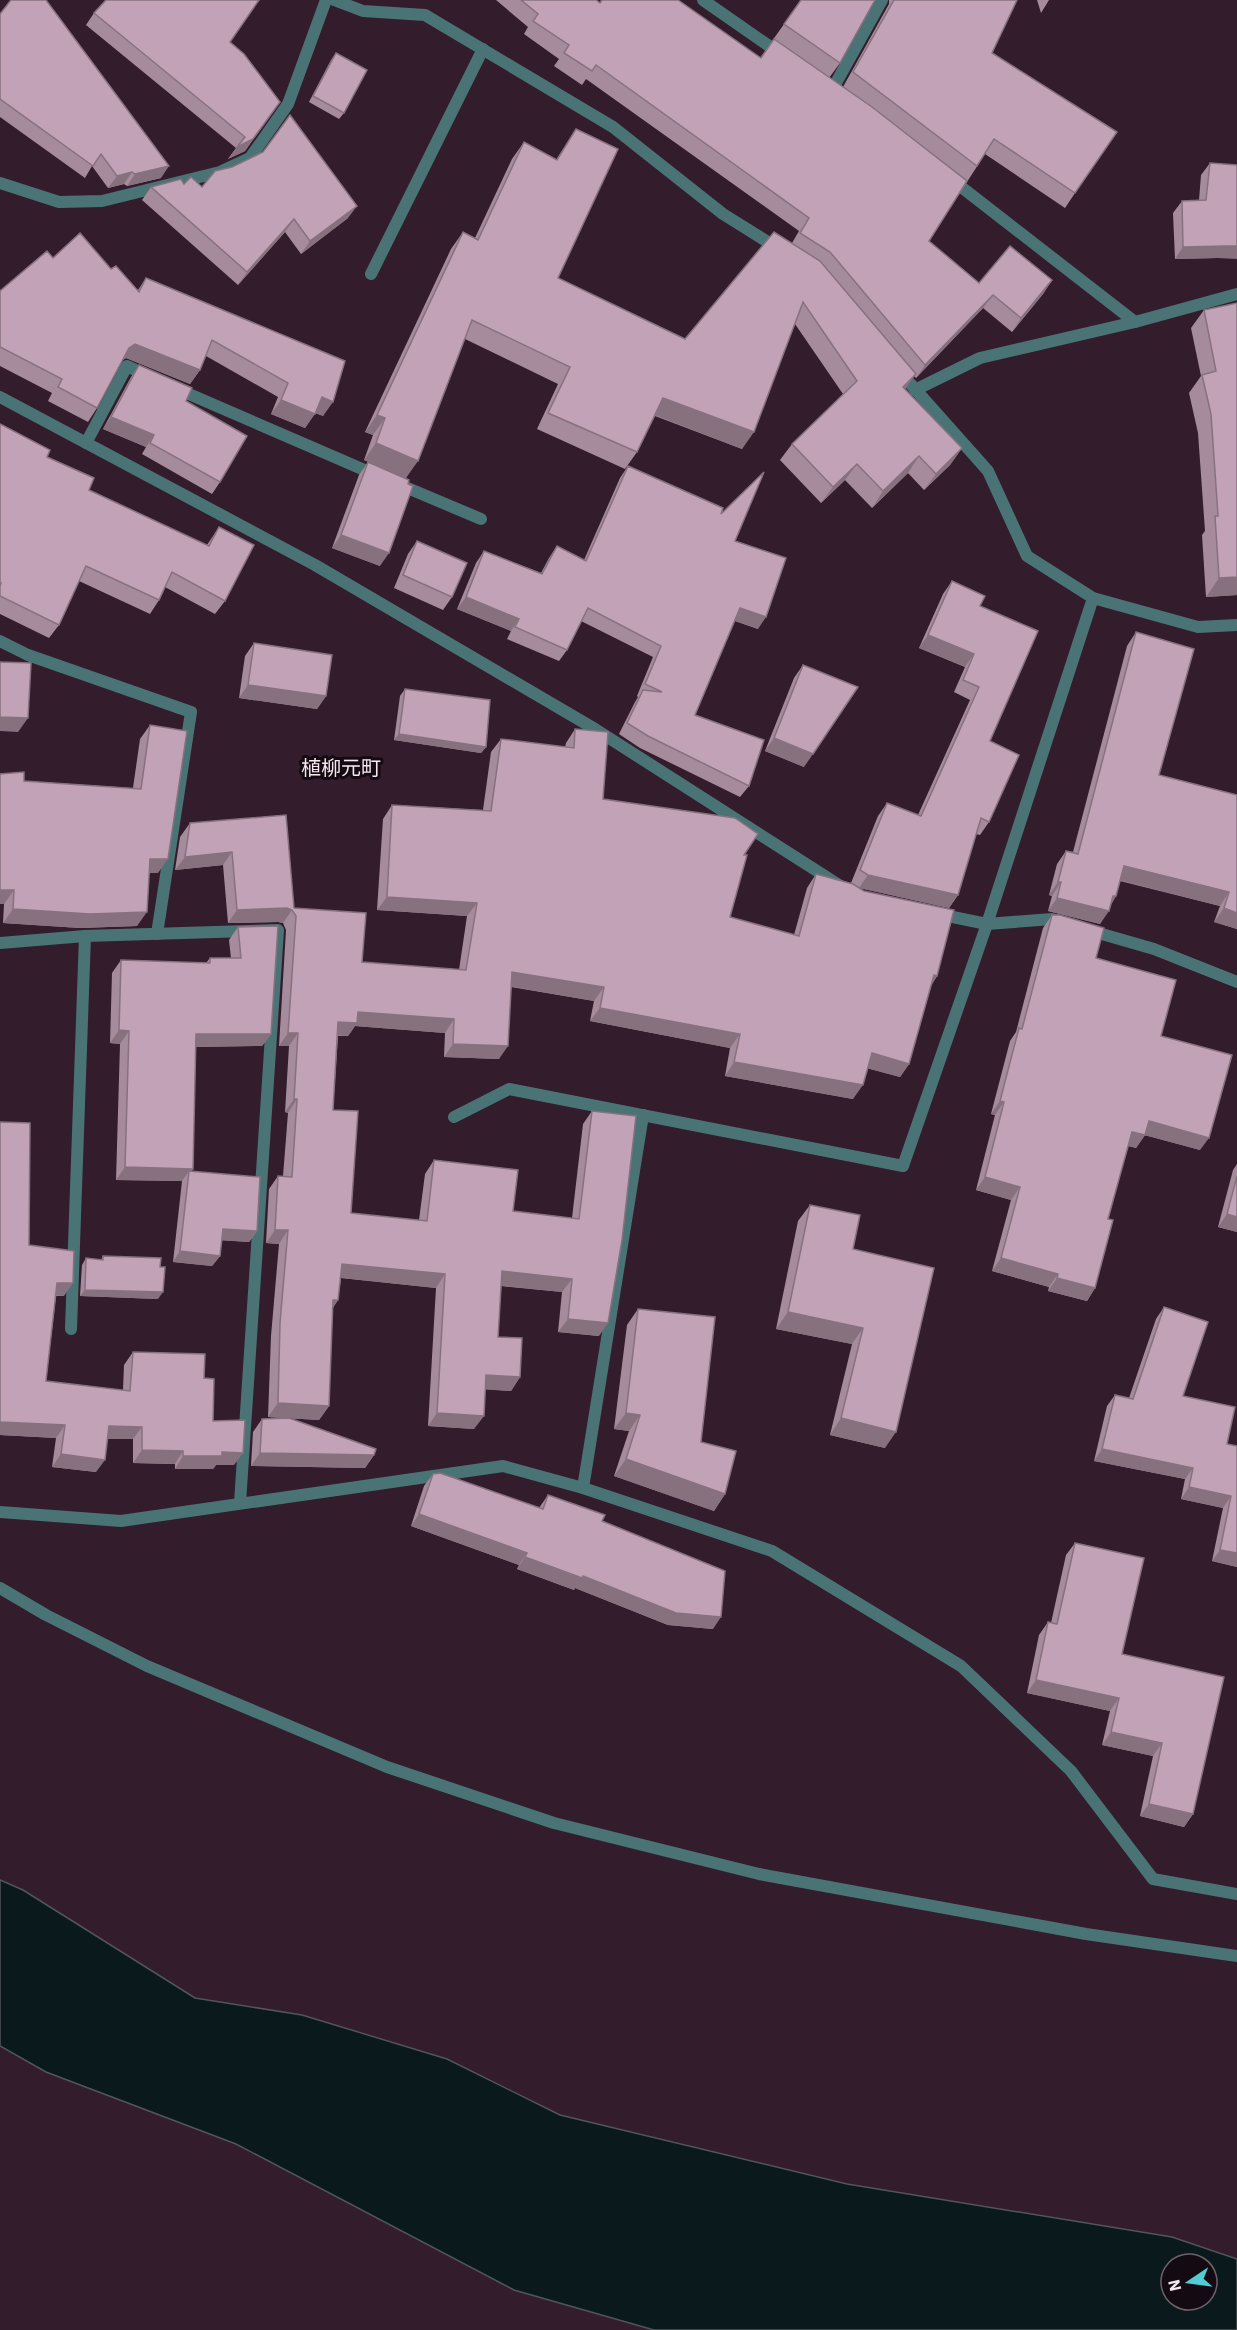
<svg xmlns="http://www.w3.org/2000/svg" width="1237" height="2330" font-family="'IBM Plex Sans','Noto Sans JP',sans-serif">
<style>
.water{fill:#0a191b;stroke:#51565b;stroke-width:1.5;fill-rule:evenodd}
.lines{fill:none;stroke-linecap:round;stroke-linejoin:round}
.service{stroke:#4a7376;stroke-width:12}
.minor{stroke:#4a7376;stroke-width:12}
.tertiary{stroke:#4a7376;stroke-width:12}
.wall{fill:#a68b9d}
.shaded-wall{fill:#87717f}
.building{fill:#c1a2b6;stroke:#87717f;stroke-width:1.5}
.labels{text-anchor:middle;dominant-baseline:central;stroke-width:6;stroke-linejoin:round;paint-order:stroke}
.quarter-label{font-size:20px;fill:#f6e6f0;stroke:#140a11}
</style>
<rect width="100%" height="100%" fill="#331c2c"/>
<path class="water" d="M0,1880L23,1890L195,1998L302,2015L447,2059L560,2115L847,2184L1172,2237L1237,2259V2330H654L514,2290L236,2144L46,2072L0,2046ZM1171,2264H1207V2300H1171Z"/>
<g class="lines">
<polyline class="service" points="371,274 483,49"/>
<g class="minor">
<polyline points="334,0 363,11 425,15 613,127 723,214 779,249"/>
<polyline points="703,0 782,55"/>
<polyline points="832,90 882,0"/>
<polyline points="951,179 1135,322"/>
<polyline points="0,183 59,202 102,201 220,172 250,158 288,104 326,0"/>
<polyline points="899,371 988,471 1027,556 1093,598 1198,627 1237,625"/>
<polyline points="175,388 376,475"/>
<polyline points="915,390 980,358 1135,322 1237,294"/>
<polyline points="0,397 315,565 595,729 839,885"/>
<polyline points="86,443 127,366 150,377"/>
<polyline points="398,484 481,519"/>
<polyline points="0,641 28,655 191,712 157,934"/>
<polyline points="938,914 987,924 1052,919 1063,922"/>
<polyline points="1088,930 1154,949 1237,982"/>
<polyline points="0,943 85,936 278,930 240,1503"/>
<polyline points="454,1117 509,1089 903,1166 987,924 1093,598"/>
<polyline points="71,1329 85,936"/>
<polyline points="583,1488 643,1115"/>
<polyline points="0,1512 121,1521 503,1466 583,1488 772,1551 961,1666 1071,1771 1153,1879 1237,1894"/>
</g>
<polyline class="tertiary" points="0,1588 46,1615 147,1666 387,1767 554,1823 759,1874 1086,1934 1237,1956"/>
</g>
<g class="wall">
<polygon points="496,0 596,0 600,2 601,0 678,0 760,58 801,0 840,63 829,78 843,87 889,4 889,0 1017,0 992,53 1075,193 1065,208 985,154 929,241 979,283 1052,280 1043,294 1012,332 983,308 916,378 914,376 905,389 962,448 950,465 924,490 908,473 872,508 845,480 821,503 780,460 792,444 843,394 795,324 742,449 655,416 637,452 625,469 537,429 558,384 465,339 406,478 364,460 373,435 365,432 451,249 463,232 475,238 512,159 524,142 556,160 576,129 558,278 685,339 792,243 799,231 586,79 582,85 554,66 559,59 524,34 528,27"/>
<polygon points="1037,0 1049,0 1041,13"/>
<polygon points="94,13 230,42 280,102 245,151 228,159 236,148 86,25"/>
<polygon points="0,14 161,178 127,186 124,184 108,188 92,166 85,178 0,117"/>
<polygon points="336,53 344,113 339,119 309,102 331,60"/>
<polygon points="1210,163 1217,258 1175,259 1173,213 1182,201 1199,200 1201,175"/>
<polygon points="184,184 202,187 348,218 301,254 285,232 238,285 142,200 151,187"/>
<polygon points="53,258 111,269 138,290 146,278 345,361 323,416 315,413 305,428 271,414 278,397 206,356 200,370 190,384 126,358 123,360 97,408 88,422 48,401 52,393 0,366 0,291"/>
<polygon points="1237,303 1237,595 1206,597 1202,535 1205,531 1198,433 1189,393 1201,376 1191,328 1204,310"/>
<polygon points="139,365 186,401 220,482 212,494 142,454 146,447 103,429 131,377"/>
<polygon points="0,424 47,457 89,490 207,545 219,527 225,601 215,614 165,587 159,600 150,614 79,581 59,625 49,638 0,614"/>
<polygon points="368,462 380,566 332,548 359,475"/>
<polygon points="628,466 721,514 735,541 758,629 735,621 695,715 749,786 740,797 640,748 619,734 635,702 638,697 637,696 653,657 581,621 567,650 559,661 507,639 511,631 457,609 476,563 484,551 541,573 549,558 557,546 584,560 620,478"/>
<polygon points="417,541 452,597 443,610 394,588 408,554"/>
<polygon points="952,581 980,606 990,741 989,822 980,835 976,834 958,895 949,908 860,888 937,976 931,986 909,1064 900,1077 867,1068 853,1099 725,1076 730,1048 590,1021 594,1001 511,987 499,1059 444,1057 445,1033 355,1026 348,1036 338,1036 333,1110 351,1213 419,1220 425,1174 434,1160 513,1211 572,1218 583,1124 592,1111 599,1336 558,1332 562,1292 501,1286 498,1337 520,1377 511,1391 485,1389 474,1429 428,1426 436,1288 341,1278 338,1300 332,1309 329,1406 319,1420 268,1417 271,1336 279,1244 266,1243 269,1189 278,1176 283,1176 288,1113 285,1112 289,1046 279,1046 286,930 283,923 278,922 228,923 223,865 175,870 180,837 190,823 286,815 294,908 362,962 459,970 467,916 377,910 383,819 392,805 483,810 491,752 501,739 565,747 566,743 575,729 603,799 744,855 730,917 794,935 807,888 816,874 855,886 851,883 878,816 887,803 918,815 970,700 954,692 965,667 919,648 943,594"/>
<polygon points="1136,632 1159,775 1237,795 1237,929 1214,922 1220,906 1120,881 1116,896 1100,924 1048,911 1052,896 1049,895 1057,864 1066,851 1073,852 1127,646"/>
<polygon points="254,643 326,696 317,709 239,698 245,656"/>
<polygon points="803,665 804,767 765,751 794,678"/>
<polygon points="405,689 486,747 481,753 394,740 400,696"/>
<polygon points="150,725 158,873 149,873 137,926 80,928 3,923 4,904 24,781 133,788 140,739"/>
<polygon points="1052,915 1096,958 1161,1036 1200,1150 1145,1135 1136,1148 1128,1146 1108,1219 1095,1288 1087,1301 1048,1291 1049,1287 992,1271 1011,1200 976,1190 995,1115 991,1114 1010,1041 1016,1032 1043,928"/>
<polygon points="238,927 271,1034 262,1046 195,1047 193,1169 191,1171 257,1231 249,1242 221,1240 220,1256 212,1266 173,1262 182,1181 116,1180 120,1044 110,1043 112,973 121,960 206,963 210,958 231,958 229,940"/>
<polygon points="1237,1164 1237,1232 1218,1227 1233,1170"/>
<polygon points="810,1205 853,1249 885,1448 830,1435 852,1344 776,1329 798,1221"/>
<polygon points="29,1245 64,1296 56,1296 46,1381 123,1390 124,1365 133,1352 204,1378 213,1421 234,1465 216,1465 213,1469 175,1469 175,1464 133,1463 133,1439 107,1439 96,1472 52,1467 56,1438 0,1435"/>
<polygon points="103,1256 158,1299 80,1296 82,1265 86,1258 101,1260"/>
<polygon points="1164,1307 1183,1396 1227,1444 1237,1446 1237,1567 1212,1561 1223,1508 1181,1499 1185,1479 1094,1461 1107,1406 1115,1395 1129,1398 1156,1319"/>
<polygon points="638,1309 725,1494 714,1511 614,1476 629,1431 614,1429 627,1325"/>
<polygon points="262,1419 374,1455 365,1468 251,1466 253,1432"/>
<polygon points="433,1474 539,1508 548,1495 602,1521 713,1629 668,1625 575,1588 574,1590 517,1569 519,1565 411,1526 424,1486"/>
<polygon points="1075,1543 1122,1654 1193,1814 1184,1827 1140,1816 1153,1756 1102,1745 1110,1711 1027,1693 1039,1635 1048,1622 1051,1623 1066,1555"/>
</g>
<g class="shaded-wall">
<polygon points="253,139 245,151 228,159 237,147"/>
<polygon points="169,166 161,178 127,186 135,174"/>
<polygon points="132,172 124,184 108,188 117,176"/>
<polygon points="357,206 348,218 301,254 310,241"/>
<polygon points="294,219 285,232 238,285 247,272"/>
<polygon points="1226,246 1237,246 1237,259 1217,258 1175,259 1183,247"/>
<polygon points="1052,280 1043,294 1012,332 1021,318"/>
<polygon points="993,295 983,308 916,378 925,365"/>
<polygon points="135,344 200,370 190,384 126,358 120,362 129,348"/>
<polygon points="916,374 904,390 903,387"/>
<polygon points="322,397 333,402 323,416 312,411"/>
<polygon points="663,398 754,432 742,449 652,414"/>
<polygon points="281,400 315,414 305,428 271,414"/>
<polygon points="377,415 385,418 373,435 365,432"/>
<polygon points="111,417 154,435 146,447 103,429"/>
<polygon points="376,443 418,461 406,478 364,460"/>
<polygon points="962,448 950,465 924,490 936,474"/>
<polygon points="919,456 908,473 872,508 883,491"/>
<polygon points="857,464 845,480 821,503 833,487"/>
<polygon points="341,535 389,553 380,566 332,548"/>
<polygon points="1237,577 1237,595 1206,597 1219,578"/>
<polygon points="466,597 519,619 511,631 457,609"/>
<polygon points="740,608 766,617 758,629 732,620"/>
<polygon points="928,635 974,654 965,667 919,648"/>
<polygon points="248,685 326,696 317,709 239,698"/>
<polygon points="0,717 28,718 18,732 0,731"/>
<polygon points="399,734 486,747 481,753 394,740"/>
<polygon points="774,738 813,754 804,767 765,751"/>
<polygon points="232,852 223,865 175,870 185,857"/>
<polygon points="150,859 168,859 158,873 140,873"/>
<polygon points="1124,866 1229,892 1220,906 1115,879"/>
<polygon points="868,875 958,895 949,908 859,888"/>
<polygon points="1058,882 1061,882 1052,896 1049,895"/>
<polygon points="0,890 14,890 4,904 0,904"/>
<polygon points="1113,896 1116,896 1107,910"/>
<polygon points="387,897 477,903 467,916 377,910"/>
<polygon points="1057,898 1109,911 1100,924 1048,911"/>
<polygon points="287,908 292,910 283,923 278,922 228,923 237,910"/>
<polygon points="1224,908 1237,913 1237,929 1214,922"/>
<polygon points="13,909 147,912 137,926 80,928 3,923"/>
<polygon points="512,972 604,987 594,1001 503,985"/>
<polygon points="934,975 937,976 928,990"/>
<polygon points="600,1008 740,1034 730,1048 590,1021"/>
<polygon points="358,1012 454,1019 445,1033 355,1026 348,1036 329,1035 338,1022"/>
<polygon points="119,1030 129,1031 120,1044 110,1043"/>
<polygon points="288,1033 298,1033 289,1046 279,1046"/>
<polygon points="196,1034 271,1034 262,1046 187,1047"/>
<polygon points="453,1044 508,1046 499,1059 444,1057"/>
<polygon points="872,1053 909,1064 900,1077 862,1067"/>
<polygon points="734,1062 863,1085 853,1099 725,1076"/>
<polygon points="294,1099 297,1099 288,1113 285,1112"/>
<polygon points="1000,1101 1004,1102 995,1115 991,1114"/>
<polygon points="1149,1121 1209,1138 1200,1150 1140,1134"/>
<polygon points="1132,1132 1145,1135 1136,1148 1123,1144"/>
<polygon points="125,1167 193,1169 189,1174 189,1171 182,1181 116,1180"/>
<polygon points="985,1177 1020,1187 1011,1200 976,1190"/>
<polygon points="1227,1214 1237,1217 1237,1232 1218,1227"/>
<polygon points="223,1229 257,1231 249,1242 215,1240"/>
<polygon points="275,1230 288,1230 279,1244 266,1243"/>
<polygon points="180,1251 220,1256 212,1266 173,1262"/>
<polygon points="1001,1258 1058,1274 1049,1287 992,1271"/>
<polygon points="342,1264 445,1274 436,1288 332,1277"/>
<polygon points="502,1271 572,1279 562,1292 493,1285"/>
<polygon points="1057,1278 1095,1288 1087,1301 1048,1291"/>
<polygon points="57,1283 73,1283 64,1296 48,1295"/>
<polygon points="85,1290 163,1292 158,1299 80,1296"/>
<polygon points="333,1300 338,1300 329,1314"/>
<polygon points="788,1312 863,1328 852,1344 776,1329"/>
<polygon points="568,1319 608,1323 599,1336 558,1332"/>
<polygon points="486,1375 520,1377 511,1391 477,1389"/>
<polygon points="278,1403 329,1406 319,1420 268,1417"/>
<polygon points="437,1413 484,1416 474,1429 428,1426"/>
<polygon points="626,1413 640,1415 629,1431 614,1429"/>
<polygon points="841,1418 896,1432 885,1448 830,1435"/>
<polygon points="0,1422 65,1425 56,1438 0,1435"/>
<polygon points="109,1426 142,1427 133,1439 100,1439"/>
<polygon points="1102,1449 1193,1468 1185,1479 1094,1461"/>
<polygon points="142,1450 183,1451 175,1464 133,1463"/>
<polygon points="222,1452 243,1453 234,1465 216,1465 213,1469 175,1469 183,1456"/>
<polygon points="260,1453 374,1455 365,1468 251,1466"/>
<polygon points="61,1454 105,1460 96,1472 52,1467"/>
<polygon points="626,1459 725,1494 714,1511 614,1476"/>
<polygon points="1189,1487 1231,1496 1223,1508 1181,1499"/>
<polygon points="419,1514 527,1553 519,1565 411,1526"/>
<polygon points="1220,1550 1237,1553 1237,1567 1212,1561"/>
<polygon points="525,1557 583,1576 721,1617 713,1629 668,1625 575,1588 574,1590 517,1569"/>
<polygon points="1036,1680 1119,1698 1110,1711 1027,1693"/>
<polygon points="1111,1732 1162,1743 1153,1756 1102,1745"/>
<polygon points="1149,1804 1193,1814 1184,1827 1140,1816"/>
</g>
<g class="building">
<polygon points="11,0 46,0 169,166 135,174 132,172 117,176 101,154 93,166 0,99 0,14"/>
<polygon points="106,0 259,0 230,42 244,54 280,102 253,139 237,147 245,137 94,13"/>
<polygon points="521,0 596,0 600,3 602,0 678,0 761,58 774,39 872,107 967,181 929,241 979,283 1010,246 1052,280 1021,318 993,295 925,365 830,252 800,233 809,218 596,65 592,71 564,53 569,45 533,21 538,14"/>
<polygon points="801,0 875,0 840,63 784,24"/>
<polygon points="894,0 1017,0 992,53 1117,132 1075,193 994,139 977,166 853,72"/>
<polygon points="336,53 367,70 344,113 313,96"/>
<polygon points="290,115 357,206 310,241 294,219 247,272 151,187 181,179 184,184 191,177 202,187 215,171 232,167 263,152"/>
<polygon points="576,129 618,149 558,278 685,339 774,232 820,261 916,374 903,387 962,448 936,474 919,456 883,491 857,464 833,487 792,444 857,381 803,302 754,432 663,398 637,452 548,413 570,367 472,320 418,461 376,443 385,418 377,415 463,232 478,240 524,142 557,160"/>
<polygon points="1210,163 1237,165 1237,246 1226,246 1183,247 1182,201 1206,200"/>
<polygon points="80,233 111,269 116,266 139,292 146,278 345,361 333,402 322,397 315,414 281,400 288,383 212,340 200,370 135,344 129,348 97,408 58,387 62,379 0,347 0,291 47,251 53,258"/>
<polygon points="1237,303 1237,577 1219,578 1215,516 1218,516 1211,414 1202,375 1216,371 1204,310"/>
<polygon points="139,365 192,388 186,401 247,436 220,482 150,443 154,435 111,417"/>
<polygon points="0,424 50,450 47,457 94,478 89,490 209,546 219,527 254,545 225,601 172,572 159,600 86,566 59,625 0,596 0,586 1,583 0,583"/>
<polygon points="368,462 409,480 408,484 413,486 389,553 341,535"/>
<polygon points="628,466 723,508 721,514 764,472 735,541 786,558 766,617 740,608 695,715 764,740 749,786 648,736 627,723 643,690 662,692 645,684 661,646 588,608 567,650 515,627 519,619 466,597 484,551 542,574 557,546 586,561"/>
<polygon points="417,541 467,563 452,597 403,575"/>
<polygon points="952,581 985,596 980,606 1038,631 990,741 1019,755 989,822 981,818 958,895 868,875 860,870 887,803 921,816 979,687 963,680 974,654 928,635"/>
<polygon points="1136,632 1194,649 1159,775 1237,795 1237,913 1224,908 1229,892 1124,866 1116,896 1113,896 1109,911 1057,898 1061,882 1058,882 1066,851 1078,854"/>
<polygon points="254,643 332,655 326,696 248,685"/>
<polygon points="0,662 31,663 28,718 0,717"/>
<polygon points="803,665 858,687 813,754 774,738"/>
<polygon points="405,689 490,700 486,747 399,734"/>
<polygon points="150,725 187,731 168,859 150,859 147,912 90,914 13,909 14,890 0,890 0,774 24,772 24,781 141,789"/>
<polygon points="575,729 608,732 603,799 735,818 758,834 744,855 747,855 730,917 799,936 816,874 853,884 864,891 954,910 937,976 934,975 909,1064 872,1053 863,1085 734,1062 740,1034 600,1008 604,987 512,972 508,1046 453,1044 454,1019 358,1012 357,1023 338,1022 333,1110 358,1111 351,1213 427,1221 434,1160 518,1170 513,1211 579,1219 592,1111 636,1116 622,1240 608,1323 568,1319 572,1279 502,1271 498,1337 522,1338 520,1377 486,1375 484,1416 437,1413 445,1274 342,1264 338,1300 333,1300 329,1406 278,1403 280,1323 288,1230 275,1230 278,1176 292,1177 297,1099 294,1099 298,1033 288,1033 296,916 292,910 287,908 237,910 232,852 185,857 190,823 286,815 294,908 366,913 362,962 466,970 477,903 387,897 392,805 491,811 501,739 574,748"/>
<polygon points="1052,915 1060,915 1104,928 1096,958 1176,980 1161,1036 1232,1055 1209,1138 1149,1121 1145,1135 1132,1132 1108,1219 1113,1220 1095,1288 1057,1278 1058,1274 1001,1258 1020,1187 985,1177 1004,1102 1000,1101 1019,1028 1022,1029"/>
<polygon points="278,926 271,1034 196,1034 193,1169 125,1167 129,1031 119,1030 121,960 210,963 210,958 241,958 238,927"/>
<polygon points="0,1122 30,1123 29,1245 74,1251 73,1283 57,1283 46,1381 130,1391 133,1352 205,1354 204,1378 214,1379 213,1421 245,1420 243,1453 222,1452 222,1456 183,1456 183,1451 142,1450 142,1427 109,1426 105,1460 61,1454 65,1425 0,1422"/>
<polygon points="189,1171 260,1177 257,1231 223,1229 220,1256 180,1251"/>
<polygon points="1237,1176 1237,1217 1227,1214"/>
<polygon points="810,1205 860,1215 853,1249 934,1268 896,1432 841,1418 863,1328 788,1312"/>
<polygon points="103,1256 161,1258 160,1267 165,1267 163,1292 85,1290 86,1258 103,1260"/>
<polygon points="1164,1307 1208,1322 1183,1396 1235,1407 1227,1444 1237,1446 1237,1553 1220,1550 1231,1496 1189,1487 1193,1468 1102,1449 1115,1395 1133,1399"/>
<polygon points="638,1309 715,1317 701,1442 736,1451 725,1494 626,1459 640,1415 626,1413"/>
<polygon points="289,1418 376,1449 374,1455 260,1453 262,1419"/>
<polygon points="440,1473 543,1509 548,1495 605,1515 602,1521 725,1571 721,1617 676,1613 583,1576 582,1578 525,1557 527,1553 419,1514 433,1474"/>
<polygon points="1075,1543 1144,1558 1122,1654 1224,1677 1193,1814 1149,1804 1162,1743 1111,1732 1119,1698 1036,1680 1048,1622 1057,1624"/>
</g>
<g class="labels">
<g class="quarter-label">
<text x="341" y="767">植柳元町</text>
</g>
</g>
<g transform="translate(1189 2282) rotate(257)"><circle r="28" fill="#140a11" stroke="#6e626a" stroke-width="1.5"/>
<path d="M0-4.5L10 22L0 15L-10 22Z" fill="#51ccd5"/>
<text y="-9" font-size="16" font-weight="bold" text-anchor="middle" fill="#f6e6f0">N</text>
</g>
</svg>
